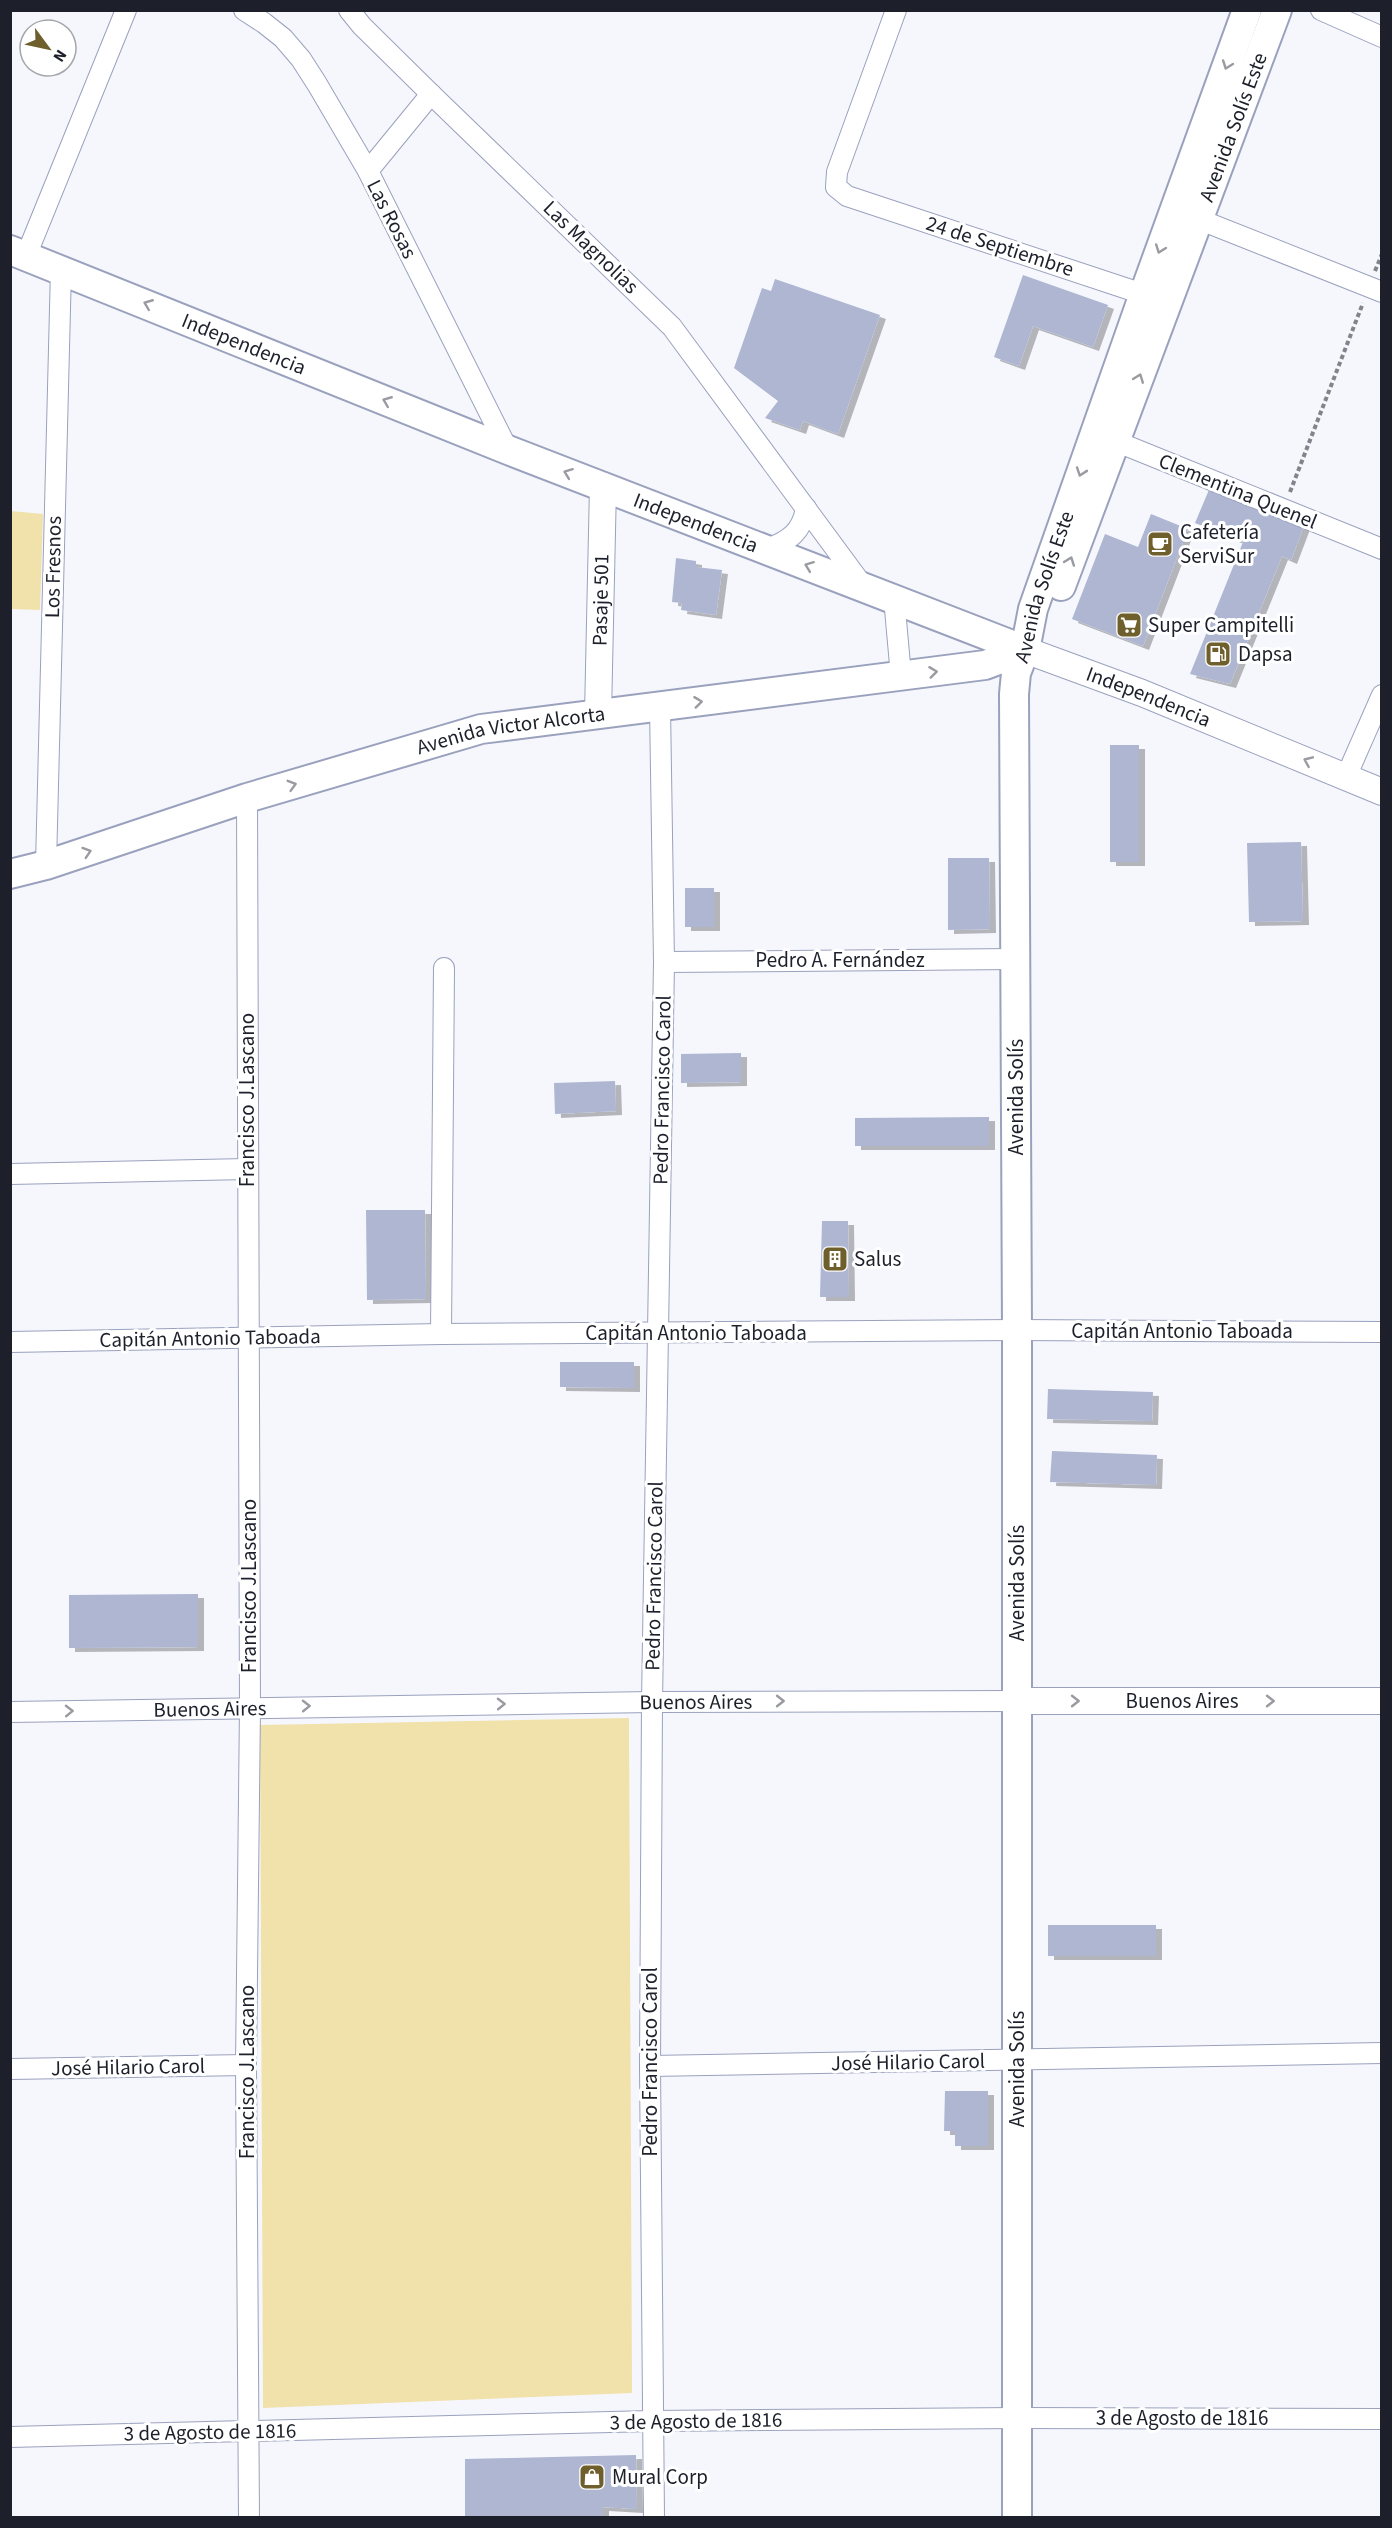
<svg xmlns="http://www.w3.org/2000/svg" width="1392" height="2528" font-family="'Source Sans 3',sans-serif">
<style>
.green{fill:#f1e1ab}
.building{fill:#aeb6d2;filter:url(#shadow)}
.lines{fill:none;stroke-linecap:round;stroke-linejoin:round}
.minor-casing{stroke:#9aa1bd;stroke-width:22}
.tertiary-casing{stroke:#9aa1bd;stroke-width:28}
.secondary-casing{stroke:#9aa1bd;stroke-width:32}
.path{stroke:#82848d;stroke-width:4;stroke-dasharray:4.5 3;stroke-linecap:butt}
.minor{stroke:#fff;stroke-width:20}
.tertiary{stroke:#fff;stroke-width:26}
.secondary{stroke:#fff;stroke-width:28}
.oneway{stroke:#999ba0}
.labels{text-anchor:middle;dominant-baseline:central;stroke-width:6;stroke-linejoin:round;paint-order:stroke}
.street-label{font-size:21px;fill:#1d202b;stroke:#fff}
.poi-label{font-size:21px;fill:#1d202b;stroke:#fff;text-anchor:start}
</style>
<defs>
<filter id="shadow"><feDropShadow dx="6" dy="4" stdDeviation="0" flood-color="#0004"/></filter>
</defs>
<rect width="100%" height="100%" fill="#f5f7fd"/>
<g class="green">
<polygon points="11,511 43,514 40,610 11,609"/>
<polygon points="629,1718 632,2393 263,2408 260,1725"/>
</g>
<g class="building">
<polygon points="1023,275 1108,305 1093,347 1033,326 1019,366 994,357"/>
<polygon points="775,279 880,315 838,434 803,421 800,430 765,418 778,401 734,368 762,288 771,291"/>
<polygon points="1211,485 1305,523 1291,560 1282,556 1230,684 1190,674 1243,542 1195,523"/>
<polygon points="1151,514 1188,529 1143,646 1072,619 1105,534 1138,547"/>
<polygon points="676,558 696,561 696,567 722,570 716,615 681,610 682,603 672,602"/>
<rect x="1110" y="745" width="29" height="117"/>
<polygon points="1301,842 1303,921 1249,922 1247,843"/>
<polygon points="948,858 989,858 990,929 948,930"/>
<rect x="685" y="888" width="29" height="39"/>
<polygon points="741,1053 741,1082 681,1083 681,1054"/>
<polygon points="615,1081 616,1111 555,1114 554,1083"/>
<polygon points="989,1117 989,1146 855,1146 855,1118"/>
<polygon points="366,1210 425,1210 426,1299 367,1300"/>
<polygon points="822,1221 848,1221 849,1297 820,1297"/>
<polygon points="560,1362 634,1362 634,1388 560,1387"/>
<polygon points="1048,1389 1153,1392 1152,1421 1047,1419"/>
<polygon points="1052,1451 1157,1455 1156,1485 1050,1482"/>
<polygon points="198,1594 198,1647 69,1648 69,1595"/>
<rect x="1048" y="1925" width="108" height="31"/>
<polygon points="945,2091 988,2091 988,2146 955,2146 955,2131 944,2131"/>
<polygon points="636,2455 637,2509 603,2507 603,2518 465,2518 465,2459"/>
</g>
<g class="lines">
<g class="minor-casing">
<g id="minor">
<polyline points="244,10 264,23 283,38 301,59 317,84 368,171 508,450"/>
<polyline points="349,10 362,26 431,94 672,327 863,586"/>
<polyline points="896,10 837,172 836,187 847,196 1155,298"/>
<polyline points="1321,10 1382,37"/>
<polyline points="368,171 431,94"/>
<polyline points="1198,219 1382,292"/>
<polyline points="26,256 126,10"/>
<polyline points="1105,437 1382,549"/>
<path d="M767,549C789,541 802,532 806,508"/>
<polyline points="894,598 901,676"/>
<polyline points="1346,777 1382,695"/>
<polyline points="247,798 250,1707 246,2065 249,2518"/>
<polyline points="46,865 61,269"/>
<polyline points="664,962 1015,959"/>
<polyline points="10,1174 247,1169"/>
<polyline points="441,1334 444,968"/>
<polyline points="10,1342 441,1334 1017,1330 1382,1332"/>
<path id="s1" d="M10,1712L652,1702L1016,1701"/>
<polyline points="650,2066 1382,2053"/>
<polyline points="10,2069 246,2065"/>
<polyline points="10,2437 652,2421 1017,2418 1382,2419"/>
<polyline points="654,2518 650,2066 652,1702 664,962 660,707"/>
</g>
</g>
<g class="tertiary-casing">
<g id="tertiary">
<path id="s2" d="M1025,650L1142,693L1382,792"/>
<path id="s3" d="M598,714L603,486"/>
<path id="s4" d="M1016,1701H1382"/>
</g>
</g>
<g class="secondary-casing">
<g id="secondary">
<path id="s5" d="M10,250L508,450L1025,650"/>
<path id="s6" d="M1061,586L1277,10"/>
<path id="s7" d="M10,874L46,865L247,798L481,729L985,665L1025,650"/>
<path id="s8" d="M1017,2518V1330L1014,694L1016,673L1025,650L1033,609L1144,294L1247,10"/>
</g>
</g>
<g class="path">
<polyline points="1375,271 1382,254"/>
<polyline points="1290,492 1363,303"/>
</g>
<use href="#minor" class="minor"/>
<use href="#tertiary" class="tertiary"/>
<use href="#secondary" class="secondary"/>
</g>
<defs><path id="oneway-chevron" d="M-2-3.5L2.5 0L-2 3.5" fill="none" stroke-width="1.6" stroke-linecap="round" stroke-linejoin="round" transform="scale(1.5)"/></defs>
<g class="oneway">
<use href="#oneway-chevron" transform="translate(1227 65) rotate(110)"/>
<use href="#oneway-chevron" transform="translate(1160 249) rotate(110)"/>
<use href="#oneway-chevron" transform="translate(148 304) rotate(-158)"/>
<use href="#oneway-chevron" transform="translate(1139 378) rotate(-69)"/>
<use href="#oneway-chevron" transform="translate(387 401) rotate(-158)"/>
<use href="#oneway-chevron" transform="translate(1081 472) rotate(109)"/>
<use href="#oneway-chevron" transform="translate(568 473) rotate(-159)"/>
<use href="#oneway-chevron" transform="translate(1070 561) rotate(-70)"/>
<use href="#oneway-chevron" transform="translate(809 566) rotate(-159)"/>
<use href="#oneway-chevron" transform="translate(933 672) rotate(-7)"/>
<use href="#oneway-chevron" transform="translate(698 702) rotate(-7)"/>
<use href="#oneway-chevron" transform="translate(1308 761) rotate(-157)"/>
<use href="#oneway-chevron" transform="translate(292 785) rotate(-16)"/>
<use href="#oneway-chevron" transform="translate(87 852) rotate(-18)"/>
<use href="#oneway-chevron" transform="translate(780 1701)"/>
<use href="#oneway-chevron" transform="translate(1075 1701)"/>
<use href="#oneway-chevron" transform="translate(1270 1701)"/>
<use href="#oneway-chevron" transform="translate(501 1704) rotate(-1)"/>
<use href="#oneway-chevron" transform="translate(306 1706) rotate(-1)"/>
<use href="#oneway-chevron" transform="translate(69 1711) rotate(-1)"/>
</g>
<defs>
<g id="cafe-square" transform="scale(1.35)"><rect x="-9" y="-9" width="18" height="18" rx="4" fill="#6e5f2d" stroke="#fff"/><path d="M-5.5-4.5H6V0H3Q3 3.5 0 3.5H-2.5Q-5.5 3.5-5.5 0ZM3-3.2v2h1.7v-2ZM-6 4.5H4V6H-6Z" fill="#fff"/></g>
<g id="supermarket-square" transform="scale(1.35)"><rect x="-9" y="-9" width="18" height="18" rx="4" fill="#6e5f2d" stroke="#fff"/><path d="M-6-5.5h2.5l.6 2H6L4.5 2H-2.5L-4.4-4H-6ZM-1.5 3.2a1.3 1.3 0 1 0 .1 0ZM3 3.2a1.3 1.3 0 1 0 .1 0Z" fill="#fff"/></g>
<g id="fuel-square" transform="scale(1.35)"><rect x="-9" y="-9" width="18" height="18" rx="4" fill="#6e5f2d" stroke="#fff"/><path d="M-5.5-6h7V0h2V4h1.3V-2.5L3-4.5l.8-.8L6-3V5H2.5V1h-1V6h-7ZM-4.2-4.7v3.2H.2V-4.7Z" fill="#fff"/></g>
<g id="building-square" transform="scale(1.35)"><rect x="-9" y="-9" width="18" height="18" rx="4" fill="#6e5f2d" stroke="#fff"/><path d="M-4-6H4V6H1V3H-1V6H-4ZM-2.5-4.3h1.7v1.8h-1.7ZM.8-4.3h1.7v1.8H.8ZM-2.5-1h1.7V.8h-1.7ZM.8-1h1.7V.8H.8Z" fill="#fff"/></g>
<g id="shop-square" transform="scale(1.35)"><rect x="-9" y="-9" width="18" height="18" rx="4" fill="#6e5f2d" stroke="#fff"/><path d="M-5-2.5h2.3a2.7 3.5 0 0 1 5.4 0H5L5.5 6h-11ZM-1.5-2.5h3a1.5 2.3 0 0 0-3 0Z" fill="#fff"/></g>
</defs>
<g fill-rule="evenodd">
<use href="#cafe-square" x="1160" y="544"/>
<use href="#supermarket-square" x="1129" y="625"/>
<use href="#fuel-square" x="1218" y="654"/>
<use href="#building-square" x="835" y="1259"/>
<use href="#shop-square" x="592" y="2477"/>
</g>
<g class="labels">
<g class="street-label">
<text stroke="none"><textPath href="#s6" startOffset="490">Avenida Solís Este</textPath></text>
<text transform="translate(392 219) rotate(63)">Las Rosas</text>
<text transform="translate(1000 246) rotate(18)">24 de Septiembre</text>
<text transform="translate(591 247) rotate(44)">Las Magnolias</text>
<text stroke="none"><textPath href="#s5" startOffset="252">Independencia</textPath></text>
<text transform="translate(1238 491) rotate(22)">Clementina Quenel</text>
<text stroke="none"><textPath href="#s5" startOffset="738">Independencia</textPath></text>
<text stroke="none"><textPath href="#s8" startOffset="1936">Avenida Solís Este</textPath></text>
<text transform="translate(53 567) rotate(-89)">Los Fresnos</text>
<text stroke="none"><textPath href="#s3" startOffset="114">Pasaje 501</textPath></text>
<text stroke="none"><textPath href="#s2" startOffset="132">Independencia</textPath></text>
<text stroke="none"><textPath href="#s7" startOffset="522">Avenida Victor Alcorta</textPath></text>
<text x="840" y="960">Pedro A. Fernández</text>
<text transform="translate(662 1090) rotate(-89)">Pedro Francisco Carol</text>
<text transform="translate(1016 1097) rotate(-90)">Avenida Solís</text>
<text transform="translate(247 1100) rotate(-90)">Francisco J.Lascano</text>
<text x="1182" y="1331">Capitán Antonio Taboada</text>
<text x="696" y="1333">Capitán Antonio Taboada</text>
<text transform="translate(210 1338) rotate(-1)">Capitán Antonio Taboada</text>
<text transform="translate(654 1576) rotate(-89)">Pedro Francisco Carol</text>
<text transform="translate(1017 1583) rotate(-90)">Avenida Solís</text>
<text transform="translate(249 1586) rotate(-90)">Francisco J.Lascano</text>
<text stroke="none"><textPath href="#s4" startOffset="166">Buenos Aires</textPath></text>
<text stroke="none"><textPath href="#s1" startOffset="686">Buenos Aires</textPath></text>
<text stroke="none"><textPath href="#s1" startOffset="200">Buenos Aires</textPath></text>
<text transform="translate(650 2062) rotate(-90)">Pedro Francisco Carol</text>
<text transform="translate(908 2062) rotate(-1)">José Hilario Carol</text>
<text transform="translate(128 2067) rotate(-1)">José Hilario Carol</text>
<text transform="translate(1017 2069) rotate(-90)">Avenida Solís</text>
<text transform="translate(247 2072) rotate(-90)">Francisco J.Lascano</text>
<text x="1182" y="2418">3 de Agosto de 1816</text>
<text transform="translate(696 2421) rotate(-1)">3 de Agosto de 1816</text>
<text transform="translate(210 2432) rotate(-1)">3 de Agosto de 1816</text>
</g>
<g class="poi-label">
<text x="1180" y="532">Cafetería<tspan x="1180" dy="24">ServiSur</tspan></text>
<text x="1148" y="625">Super Campitelli</text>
<text x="1238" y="654">Dapsa</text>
<text x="854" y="1259">Salus</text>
<text x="612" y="2477">Mural Corp</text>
</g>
</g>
<rect width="1392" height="2528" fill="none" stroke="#1d202b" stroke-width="24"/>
<g transform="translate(48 48) rotate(123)"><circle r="28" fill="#ffffff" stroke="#a5a6aa" stroke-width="1.5"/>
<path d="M0-4.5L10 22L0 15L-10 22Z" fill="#6e5f2d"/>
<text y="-9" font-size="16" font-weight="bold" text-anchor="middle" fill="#1d202b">N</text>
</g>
</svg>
